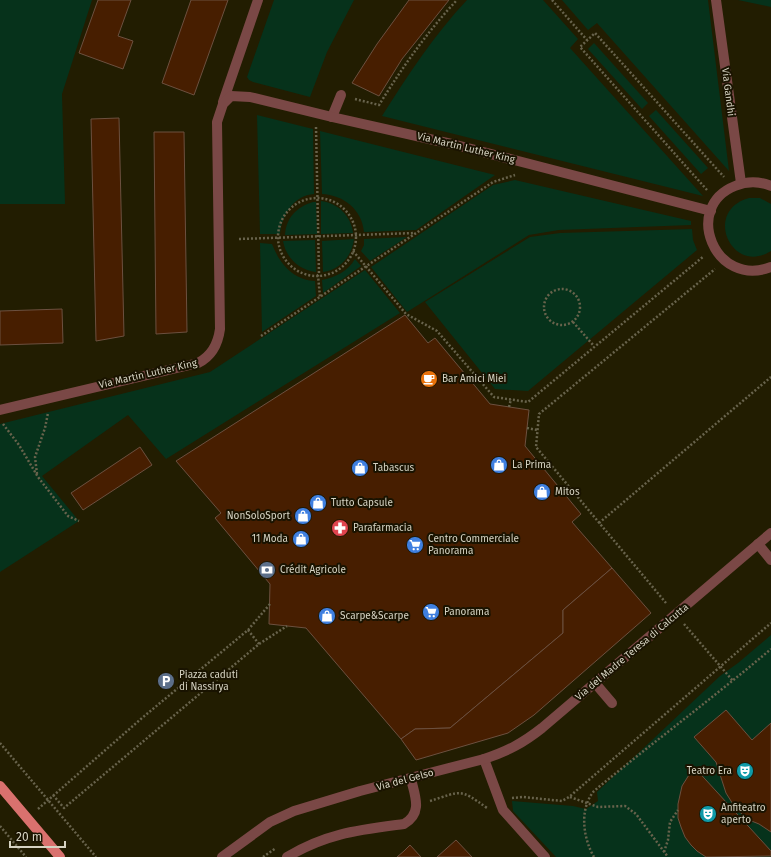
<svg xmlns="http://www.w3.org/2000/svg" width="771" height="857" font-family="'Fira Sans',sans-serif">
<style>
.green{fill:#06321b}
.building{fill:#471e00;stroke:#6c503f}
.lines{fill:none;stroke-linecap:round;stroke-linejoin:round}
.path{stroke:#68634c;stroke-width:2.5;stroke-dasharray:2 2;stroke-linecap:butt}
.service{stroke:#7a4846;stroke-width:10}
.minor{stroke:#7a4846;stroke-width:10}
.primary{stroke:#d9716e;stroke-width:10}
.labels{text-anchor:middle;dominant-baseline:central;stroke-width:4;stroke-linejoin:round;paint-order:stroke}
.street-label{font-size:10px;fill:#d6d3c2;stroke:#191300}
.poi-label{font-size:10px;fill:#d6d3c2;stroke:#191300;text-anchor:start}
</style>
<rect width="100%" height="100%" fill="#221d01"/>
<g class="green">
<polygon points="0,0 92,0 62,94 65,204 0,204"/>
<polygon points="274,0 354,0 327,52 310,97 253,82 249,80 247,77"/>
<path d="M467,0H543L578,39L570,48L703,196L382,116C408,75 434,35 467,0Z"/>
<polygon points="562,0 708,0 729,171 597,23 588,30"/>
<polygon points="738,0 771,0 771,7"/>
<polygon points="594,43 648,103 642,109 588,49"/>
<polygon points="656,110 708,168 701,174 649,116"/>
<path d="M257,115L313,129L314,194C294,195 282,215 280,234H260Z"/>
<path d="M320,131L495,175L416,230L364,232C362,209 343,195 322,194Z"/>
<polygon points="515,180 691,221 691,225 559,230 529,235 407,312 371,267 493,185"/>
<path d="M749,198H760L771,204V251C732,276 702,211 749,198Z"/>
<path d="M321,201C338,203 351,216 353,233L321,234Z"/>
<path d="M313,202H316L317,234L285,235C286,217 297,207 313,202Z"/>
<polygon points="692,229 693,240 697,250 528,391 495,389 425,302 530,237 560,233"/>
<polygon points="407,237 370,261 361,251 364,245 364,239"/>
<path d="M354,239C352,256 340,270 323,272L322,241Z"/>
<path d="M315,240L316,272C299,270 286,258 283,241Z"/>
<path d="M260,243L272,244C279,263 293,280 315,281L316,296L262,332Z"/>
<path d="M355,259L361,266L323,293L322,280C336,277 348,271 355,259Z"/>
<polygon points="365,270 400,313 166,459 128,415 42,476 79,521 0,572 0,424 210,372"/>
<polygon points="771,635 771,857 556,857 513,811 512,801 573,806 586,809 598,801 597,792 720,676 738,663"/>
</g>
<g class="building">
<polygon points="98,0 131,0 118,36 133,41 123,69 79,53"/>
<polygon points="191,0 228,0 194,95 162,83"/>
<polygon points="409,0 449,0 402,59 379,96 352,83 377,44"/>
<polygon points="119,118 124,336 96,341 91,119"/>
<polygon points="154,132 184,132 187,332 156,334"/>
<polygon points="62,309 63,343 0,345 0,311"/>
<polygon points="405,315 428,343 435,338 490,404 529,410 525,446 581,514 572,522 612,568 563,610 563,633 450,728 415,729 401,739 306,628 269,624 270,584 215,518 221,513 176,461"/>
<polygon points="140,447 152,465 83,510 71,493"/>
<polygon points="612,568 651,613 534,715 508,733 416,760 401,739 415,729 450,728 563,633 563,610"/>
<polygon points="726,710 752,740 771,723 771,832 759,824 749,820 736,809 726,793 716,762 694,737"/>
<polygon points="694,767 771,851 771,856 706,857 697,851 691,845 685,837 681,827 678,818 678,804 682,786"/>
<polygon points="456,840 472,857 437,857"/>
<polygon points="410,845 421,857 397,857 404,851"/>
</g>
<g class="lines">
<g class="path">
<polyline points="552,0 587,40"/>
<path d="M355,99L379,105C402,68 427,32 457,0"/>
<polyline points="316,127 319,274 318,275 320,297"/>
<polyline points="707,190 580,47 595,33 724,177"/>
<circle cx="317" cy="237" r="39"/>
<polyline points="239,239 415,233"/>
<polyline points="353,251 406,314 437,331 494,397 528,402 704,256"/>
<circle cx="562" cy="307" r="18"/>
<polyline points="573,322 594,346"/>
<polyline points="261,336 493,182 515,175"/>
<polyline points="509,407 511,399"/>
<polyline points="3,424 19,445 38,477 68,516 79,521"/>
<polyline points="527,428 537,430"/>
<polyline points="37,474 35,457 45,428 48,413"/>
<polyline points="599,523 771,377"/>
<polyline points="666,603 536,447 539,414 715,269"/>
<polyline points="684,624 733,681"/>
<polyline points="248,630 259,644"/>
<polyline points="0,743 96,857"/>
<polyline points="53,795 64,808 259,644 287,626"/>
<polyline points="570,797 598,807 625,806 636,814 668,857"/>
<polyline points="512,798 523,797 562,801 569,797 771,623"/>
<path d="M430,801C462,791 459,788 487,808"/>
<polyline points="38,809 142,718 248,630 270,604"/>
<polyline points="0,826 26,857"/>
<polyline points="664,852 668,840 670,822 678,810"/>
<polyline points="263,857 276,848"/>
<path d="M594,857C583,838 579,809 594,791C652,743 713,698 771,649"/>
</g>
<g class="service">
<polyline points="332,117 341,95"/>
<polyline points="758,544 771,560"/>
<polyline points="595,683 612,703"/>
<polyline points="484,759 503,810 545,857"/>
<path d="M287,857C327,833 359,830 404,824C423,813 415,796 411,779"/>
</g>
<g class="minor">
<polyline points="716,0 741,183"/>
<polyline points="223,102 258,0"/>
<path d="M771,186C759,181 747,181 735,186C682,207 715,289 771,267"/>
<path d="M0,410L198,363C212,356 218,344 220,329L217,122L223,104L231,96L250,97L332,117L456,145L711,211"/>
<path d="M222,857L270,822L294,811L360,791L484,759C508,751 523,743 542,728L771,533"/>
</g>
<polyline class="primary" points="0,786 60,857"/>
</g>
<defs>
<g id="cafe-disc" transform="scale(0.9)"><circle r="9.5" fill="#e8710a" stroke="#191300"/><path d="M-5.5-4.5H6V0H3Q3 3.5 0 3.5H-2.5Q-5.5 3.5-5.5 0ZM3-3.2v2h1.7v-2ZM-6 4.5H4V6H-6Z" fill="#fff"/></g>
<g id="shop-disc" transform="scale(0.9)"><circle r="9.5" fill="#3f7fe0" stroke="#191300"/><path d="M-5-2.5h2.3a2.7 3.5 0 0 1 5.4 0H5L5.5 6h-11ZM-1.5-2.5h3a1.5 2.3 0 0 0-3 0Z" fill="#fff"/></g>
<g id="pharmacy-disc" transform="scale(0.9)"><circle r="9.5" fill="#e0444e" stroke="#191300"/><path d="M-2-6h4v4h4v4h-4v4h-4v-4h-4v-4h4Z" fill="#fff"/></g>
<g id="supermarket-disc" transform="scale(0.9)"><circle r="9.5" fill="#3f7fe0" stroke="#191300"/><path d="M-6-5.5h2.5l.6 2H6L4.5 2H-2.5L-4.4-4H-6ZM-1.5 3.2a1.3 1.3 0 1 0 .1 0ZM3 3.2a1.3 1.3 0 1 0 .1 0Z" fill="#fff"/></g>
<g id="bank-disc" transform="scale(0.9)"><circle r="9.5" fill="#5c6f8a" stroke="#191300"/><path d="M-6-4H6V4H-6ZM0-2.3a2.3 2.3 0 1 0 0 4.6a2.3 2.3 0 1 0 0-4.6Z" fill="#fff"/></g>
<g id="parking-disc" transform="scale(0.9)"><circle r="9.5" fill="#5c6f8a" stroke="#191300"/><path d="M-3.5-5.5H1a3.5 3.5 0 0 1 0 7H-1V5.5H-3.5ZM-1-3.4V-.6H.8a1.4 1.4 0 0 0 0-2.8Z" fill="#fff"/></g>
<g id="theatre-disc" transform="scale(0.9)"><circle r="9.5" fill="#0f9aa8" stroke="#191300"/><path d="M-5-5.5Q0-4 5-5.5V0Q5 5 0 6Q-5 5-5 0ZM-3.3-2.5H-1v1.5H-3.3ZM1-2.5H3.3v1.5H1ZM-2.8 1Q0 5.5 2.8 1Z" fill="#fff"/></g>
</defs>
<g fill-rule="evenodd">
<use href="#cafe-disc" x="429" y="379"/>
<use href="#shop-disc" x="499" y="465"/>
<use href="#shop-disc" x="360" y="468"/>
<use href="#shop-disc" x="542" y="492"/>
<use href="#shop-disc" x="318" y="503"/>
<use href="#shop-disc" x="303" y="516"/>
<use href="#pharmacy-disc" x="340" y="528"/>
<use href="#shop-disc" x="301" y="539"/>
<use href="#supermarket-disc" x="415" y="545"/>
<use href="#bank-disc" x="267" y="570"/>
<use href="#supermarket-disc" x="431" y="612"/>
<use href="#shop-disc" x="327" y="616"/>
<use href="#parking-disc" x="166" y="681"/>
<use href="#theatre-disc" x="745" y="771"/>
<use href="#theatre-disc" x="708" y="814"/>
</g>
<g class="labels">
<g class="street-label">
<text transform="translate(728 92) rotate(83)">Via Gandhi</text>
<text transform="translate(466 148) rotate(14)">Via Martin Luther King</text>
<text transform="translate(148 374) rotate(-13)">Via Martin Luther King</text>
<text transform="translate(632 652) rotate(-40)">Via del Madre Teresa di Calcutta</text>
<text transform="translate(405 780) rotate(-15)">Via del Gelso</text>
</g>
<g class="poi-label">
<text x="442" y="379">Bar Amici Miei</text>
<text x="512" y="465">La Prima</text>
<text x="373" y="468">Tabascus</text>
<text x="555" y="492">Mitos</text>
<text x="331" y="503">Tutto Capsule</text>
<text x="290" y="516" text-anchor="end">NonSoloSport</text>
<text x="353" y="528">Parafarmacia</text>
<text x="288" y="539" text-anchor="end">11 Moda</text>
<text x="428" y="539">Centro Commerciale<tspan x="428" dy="12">Panorama</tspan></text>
<text x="280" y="570">Crédit Agricole</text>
<text x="444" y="612">Panorama</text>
<text x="340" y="616">Scarpe&amp;Scarpe</text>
<text x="179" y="675">Piazza caduti<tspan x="179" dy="12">di Nassirya</tspan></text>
<text x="732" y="771" text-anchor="end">Teatro Era</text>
<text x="721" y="808">Anfiteatro<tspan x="721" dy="12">aperto</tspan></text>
</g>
</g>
<path d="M10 841v6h55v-6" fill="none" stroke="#d6d3c2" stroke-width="2"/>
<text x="16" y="841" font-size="12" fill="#d6d3c2" stroke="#191300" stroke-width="3" paint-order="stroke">20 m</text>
</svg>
